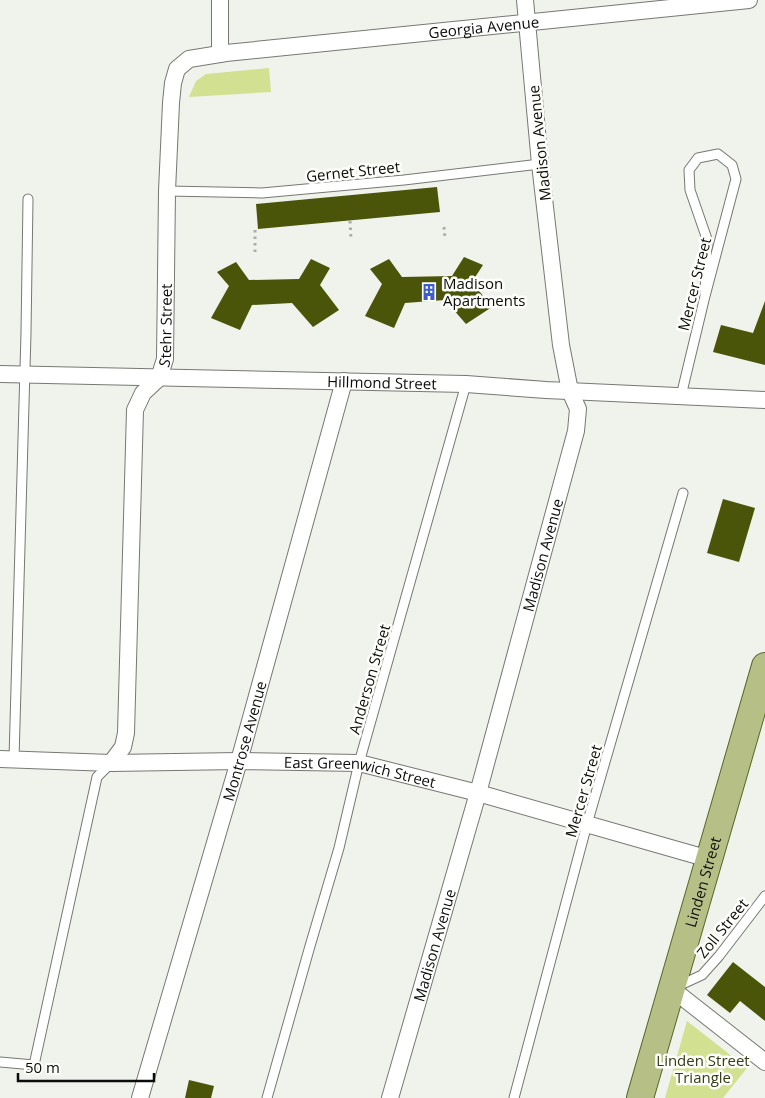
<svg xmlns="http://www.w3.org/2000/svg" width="765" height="1098" font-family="'Open Sans',sans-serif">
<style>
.green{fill:#d1e191}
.building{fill:#4a5509}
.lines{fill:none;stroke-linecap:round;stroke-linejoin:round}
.service-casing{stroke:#777873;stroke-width:11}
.minor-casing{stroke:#777873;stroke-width:18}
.primary-casing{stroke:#5b6626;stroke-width:28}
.path{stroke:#abaca7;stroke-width:3;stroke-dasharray:2.5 4;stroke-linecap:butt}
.service{stroke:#fff;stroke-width:9}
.minor{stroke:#fff;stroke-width:16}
.primary{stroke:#b6c086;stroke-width:26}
.labels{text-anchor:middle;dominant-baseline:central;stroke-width:5;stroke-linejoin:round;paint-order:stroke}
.street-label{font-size:15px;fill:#0c0c0a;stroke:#fefffb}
.poi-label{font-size:15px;fill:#0c0c0a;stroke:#fefffb;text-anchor:start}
.park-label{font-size:15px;fill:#363c16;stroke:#fefffb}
</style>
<rect width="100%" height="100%" fill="#f0f2ec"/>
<g class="green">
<polygon points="269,68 271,92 189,97 196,81 206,74"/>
<polygon points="687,1021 747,1068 723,1098 665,1098"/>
</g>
<g class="building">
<polygon points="437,187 440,212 258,229 256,204"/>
<polygon points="464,257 483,265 472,282 492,307 466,324 445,300 405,303 394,328 365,316 382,284 370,269 389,259 402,277 452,276"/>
<polygon points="311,259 330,268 320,285 339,310 313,327 292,303 252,305 240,330 211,318 229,286 217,272 236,262 249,280 299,279"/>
<polygon points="765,301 765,365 713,352 721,325 753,333"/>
<polygon points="723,499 755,508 739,562 707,553"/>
<polygon points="733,962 765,987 765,1021 740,1001 730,1013 707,995"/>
<polygon points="189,1080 214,1086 211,1098 185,1098"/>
</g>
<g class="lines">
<g class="service-casing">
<g id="service">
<polyline points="167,191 262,193 404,180 540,164"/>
<polyline points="681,396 705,296 736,179 732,165 718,154 698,158 689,170 690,190 707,239 705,296"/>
<polyline points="14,759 26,333 28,199"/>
<polyline points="676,987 702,975 719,956 765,896"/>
<polyline points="0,1062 34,1065 97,777 111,763"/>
<polyline points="267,1098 310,946 339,848 359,763 466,384"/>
<polyline points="514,1098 587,824 683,493"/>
</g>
</g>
<g class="minor-casing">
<g id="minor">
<polyline points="220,0 220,54"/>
<path id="s1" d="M0,374L466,384L546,390L765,400"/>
<path id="s2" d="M0,759L111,763L239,761L359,763L478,793L709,859"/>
<path id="s3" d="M111,763L123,747L126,733L135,410L143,393L159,378L165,359L167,191L171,103L173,83L177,69L189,59L226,53L749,0"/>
<polyline points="672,989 765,1062"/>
<path id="s4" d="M140,1098L239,761L344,381"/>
<path id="s5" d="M390,1098L478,793L576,431L578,409L570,391L561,345L540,164L525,0"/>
</g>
</g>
<g class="primary-casing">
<g id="primary">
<path id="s6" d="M640,1098L765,666"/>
</g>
</g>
<g class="path">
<polyline points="350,221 351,239"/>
<polyline points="444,227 445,238"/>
<polyline points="255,230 255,252"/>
</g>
<use href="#service" class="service"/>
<use href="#minor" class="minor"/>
<use href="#primary" class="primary"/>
</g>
<defs>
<g id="building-bare" transform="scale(1.35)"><path d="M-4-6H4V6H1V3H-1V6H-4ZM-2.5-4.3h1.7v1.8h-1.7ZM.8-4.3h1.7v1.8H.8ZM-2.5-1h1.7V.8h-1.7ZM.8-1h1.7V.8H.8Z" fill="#3d5dcf" stroke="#fefffb" stroke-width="2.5" paint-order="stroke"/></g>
</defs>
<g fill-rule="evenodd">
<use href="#building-bare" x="429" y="292"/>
</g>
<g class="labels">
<g class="street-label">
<text stroke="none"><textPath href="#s3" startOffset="1021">Georgia Avenue</textPath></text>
<text transform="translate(539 143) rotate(-96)">Madison Avenue</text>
<text transform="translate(353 171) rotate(-6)">Gernet Street</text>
<text transform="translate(694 284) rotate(-76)">Mercer Street</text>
<text stroke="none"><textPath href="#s3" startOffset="452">Stehr Street</textPath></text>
<text stroke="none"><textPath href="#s1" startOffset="382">Hillmond Street</textPath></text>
<text stroke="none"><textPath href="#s5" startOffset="564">Madison Avenue</textPath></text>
<text transform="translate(369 679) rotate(-74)">Anderson Street</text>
<text stroke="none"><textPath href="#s4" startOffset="372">Montrose Avenue</textPath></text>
<text stroke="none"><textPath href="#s2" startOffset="361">East Greenwich Street</textPath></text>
<text transform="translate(583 791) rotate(-74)">Mercer Street</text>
<text stroke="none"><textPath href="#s6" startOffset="225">Linden Street</textPath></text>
<text transform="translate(722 928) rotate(-51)">Zoll Street</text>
<text stroke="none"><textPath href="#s5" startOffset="159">Madison Avenue</textPath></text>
</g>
<g class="poi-label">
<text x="443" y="283">Madison<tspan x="443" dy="17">Apartments</tspan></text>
</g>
<g class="park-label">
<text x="703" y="1060">Linden Street<tspan x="703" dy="17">Triangle</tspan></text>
</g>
</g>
<path d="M18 1073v8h136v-8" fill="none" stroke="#0c0c0a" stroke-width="2.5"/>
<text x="25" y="1073" font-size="15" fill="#0c0c0a" stroke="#fefffb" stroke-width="4" paint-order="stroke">50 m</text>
</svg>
